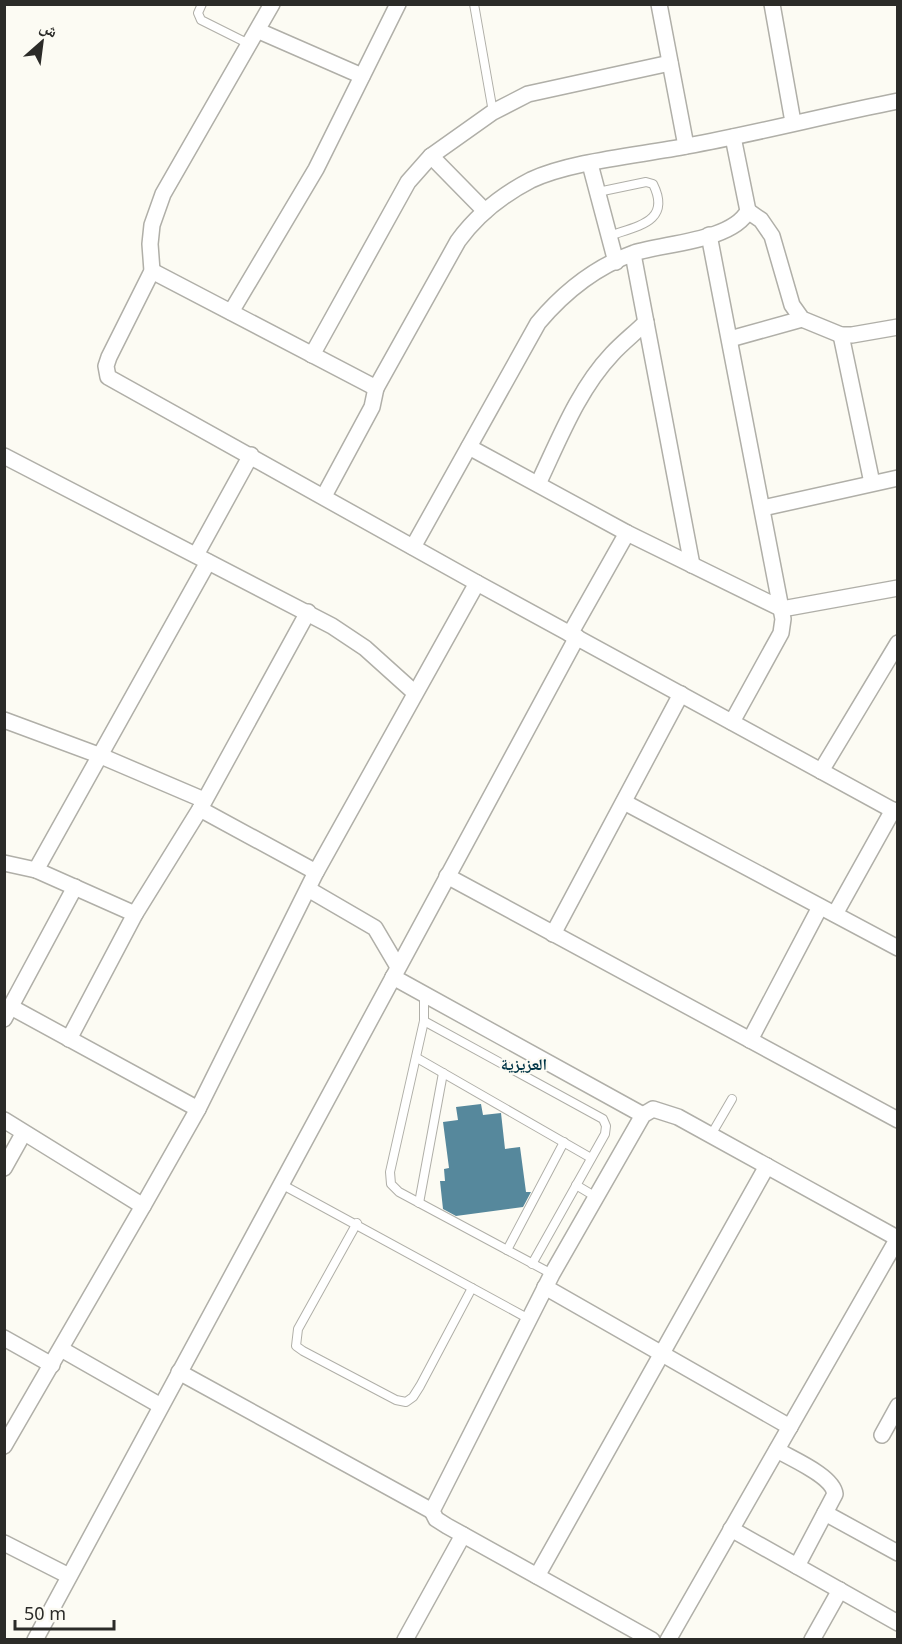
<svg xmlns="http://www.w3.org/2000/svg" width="902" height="1644" font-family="'Noto Sans','Noto Naskh Arabic',sans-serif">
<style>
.building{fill:#56889c}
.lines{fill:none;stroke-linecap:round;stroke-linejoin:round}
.lane-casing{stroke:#b0afa8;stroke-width:10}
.street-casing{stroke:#b0afa8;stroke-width:18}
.lane{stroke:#fff;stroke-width:8}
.street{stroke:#fff;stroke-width:15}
.labels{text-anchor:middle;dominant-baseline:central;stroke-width:4.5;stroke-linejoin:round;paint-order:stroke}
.neighbourhood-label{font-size:16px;font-weight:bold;fill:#003546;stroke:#fcfbf3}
</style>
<rect width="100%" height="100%" fill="#fcfbf3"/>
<polygon class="building" points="481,1104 483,1115 501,1113 505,1149 520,1147 526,1192 531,1192 523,1207 456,1216 443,1209 440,1181 445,1181 444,1169 449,1168 443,1122 458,1120 456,1107"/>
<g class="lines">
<g class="lane-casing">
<g id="lane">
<polyline points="202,4 198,13 201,20 251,45"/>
<polyline points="474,4 493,112"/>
<path d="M598,192L646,182L653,184C672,222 637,226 609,236"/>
<polyline points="424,994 424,1021 390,1172 391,1184 399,1192 552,1274"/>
<polyline points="424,1021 603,1119 606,1126 605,1134 532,1264"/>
<polyline points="417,1058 591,1158"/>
<polyline points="525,1074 535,1055"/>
<polyline points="711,1135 732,1099"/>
<polyline points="281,1184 529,1319"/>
<polyline points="576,1185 596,1197"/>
<polyline points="419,1203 443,1073"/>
<polyline points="357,1223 298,1329 296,1346 303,1351 396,1400 406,1402 413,1397 420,1386 472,1288"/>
<polyline points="507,1250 564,1142"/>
</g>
</g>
<g class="street-casing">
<g id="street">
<polyline points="272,4 163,194 152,225 150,244 152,271 109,357 106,366 108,377 477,583 898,813"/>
<polyline points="659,4 686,146"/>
<polyline points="772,4 793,122"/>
<polyline points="259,31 362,76"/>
<polyline points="431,156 485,211"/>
<polyline points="590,164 616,262"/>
<polyline points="748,211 761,220 772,236 792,305 802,319 841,335 852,335 898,327"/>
<polyline points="709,235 783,619 781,633 732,722"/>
<polyline points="633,254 692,565"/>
<path d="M152,271L376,388L458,241C477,215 502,195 531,180C571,161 642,155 687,146C758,133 827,115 898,101"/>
<polyline points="231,312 316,169 398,4"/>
<polyline points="841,335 872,483"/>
<polyline points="730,339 802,319"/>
<polyline points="312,355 408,182 431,156 493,112 528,94 670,63"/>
<polyline points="469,447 627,533 782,609 898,588"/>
<polyline points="4,456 332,626 365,648 415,693"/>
<path d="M538,484C559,440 578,390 612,354C622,343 635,333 646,322"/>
<polyline points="324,496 372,407 376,388"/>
<polyline points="763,508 898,478"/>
<path d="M413,547L538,323C564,292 595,267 634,253C665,243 732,241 748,211L733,137"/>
<polyline points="196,555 251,455"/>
<polyline points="570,634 627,533"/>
<polyline points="4,720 101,756 204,800"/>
<polyline points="821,771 898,643"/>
<polyline points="624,802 898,948"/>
<polyline points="200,809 316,872"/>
<polyline points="4,863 36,870 135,914"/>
<polyline points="36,870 208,562"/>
<polyline points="447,876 898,1120"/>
<polyline points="308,889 375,928 398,967"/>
<polyline points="835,914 893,810"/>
<polyline points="553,934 681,694"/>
<polyline points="393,977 643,1115"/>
<polyline points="11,1007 198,1109"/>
<polyline points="4,1019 75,887"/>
<polyline points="69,1039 135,914 200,809 308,612"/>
<polyline points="750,1040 820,907"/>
<polyline points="4,1120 143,1206 4,1446"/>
<polyline points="4,1168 23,1134"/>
<polyline points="143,1206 198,1109 316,872 477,583"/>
<polyline points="545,1287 790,1427"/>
<polyline points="4,1338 52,1365"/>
<polyline points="61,1349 161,1406"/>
<polyline points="179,1372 432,1511"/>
<polyline points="882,1435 898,1406"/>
<path d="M777,1450C792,1459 833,1476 835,1494L797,1566"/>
<polyline points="825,1513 898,1553"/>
<polyline points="731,1529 898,1623"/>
<polyline points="4,1543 69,1576"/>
<polyline points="537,1576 767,1166"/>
<polyline points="35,1640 577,637"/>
<polyline points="405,1640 463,1535"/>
<polyline points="652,1640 447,1526 436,1519 432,1511 552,1274 643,1115 653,1109 678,1117 897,1238"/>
<polyline points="668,1640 898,1238"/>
<polyline points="812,1640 840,1590"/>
</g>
</g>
<use href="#lane" class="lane"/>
<use href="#street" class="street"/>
</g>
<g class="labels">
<g class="neighbourhood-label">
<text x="524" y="1064">العزيزية</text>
</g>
</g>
<rect width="902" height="1644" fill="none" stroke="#2b2b28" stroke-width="12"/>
<g transform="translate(42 42) rotate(28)" stroke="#fcfbf3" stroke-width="4.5" paint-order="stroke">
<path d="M0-4.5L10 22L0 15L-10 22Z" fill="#2b2b28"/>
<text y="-9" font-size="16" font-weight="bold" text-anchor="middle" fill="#2b2b28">ش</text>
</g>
<path d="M15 1620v9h99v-9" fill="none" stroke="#2b2b28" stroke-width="3"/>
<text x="24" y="1620" font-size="18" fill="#2b2b28" stroke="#fcfbf3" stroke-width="4.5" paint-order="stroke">50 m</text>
</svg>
